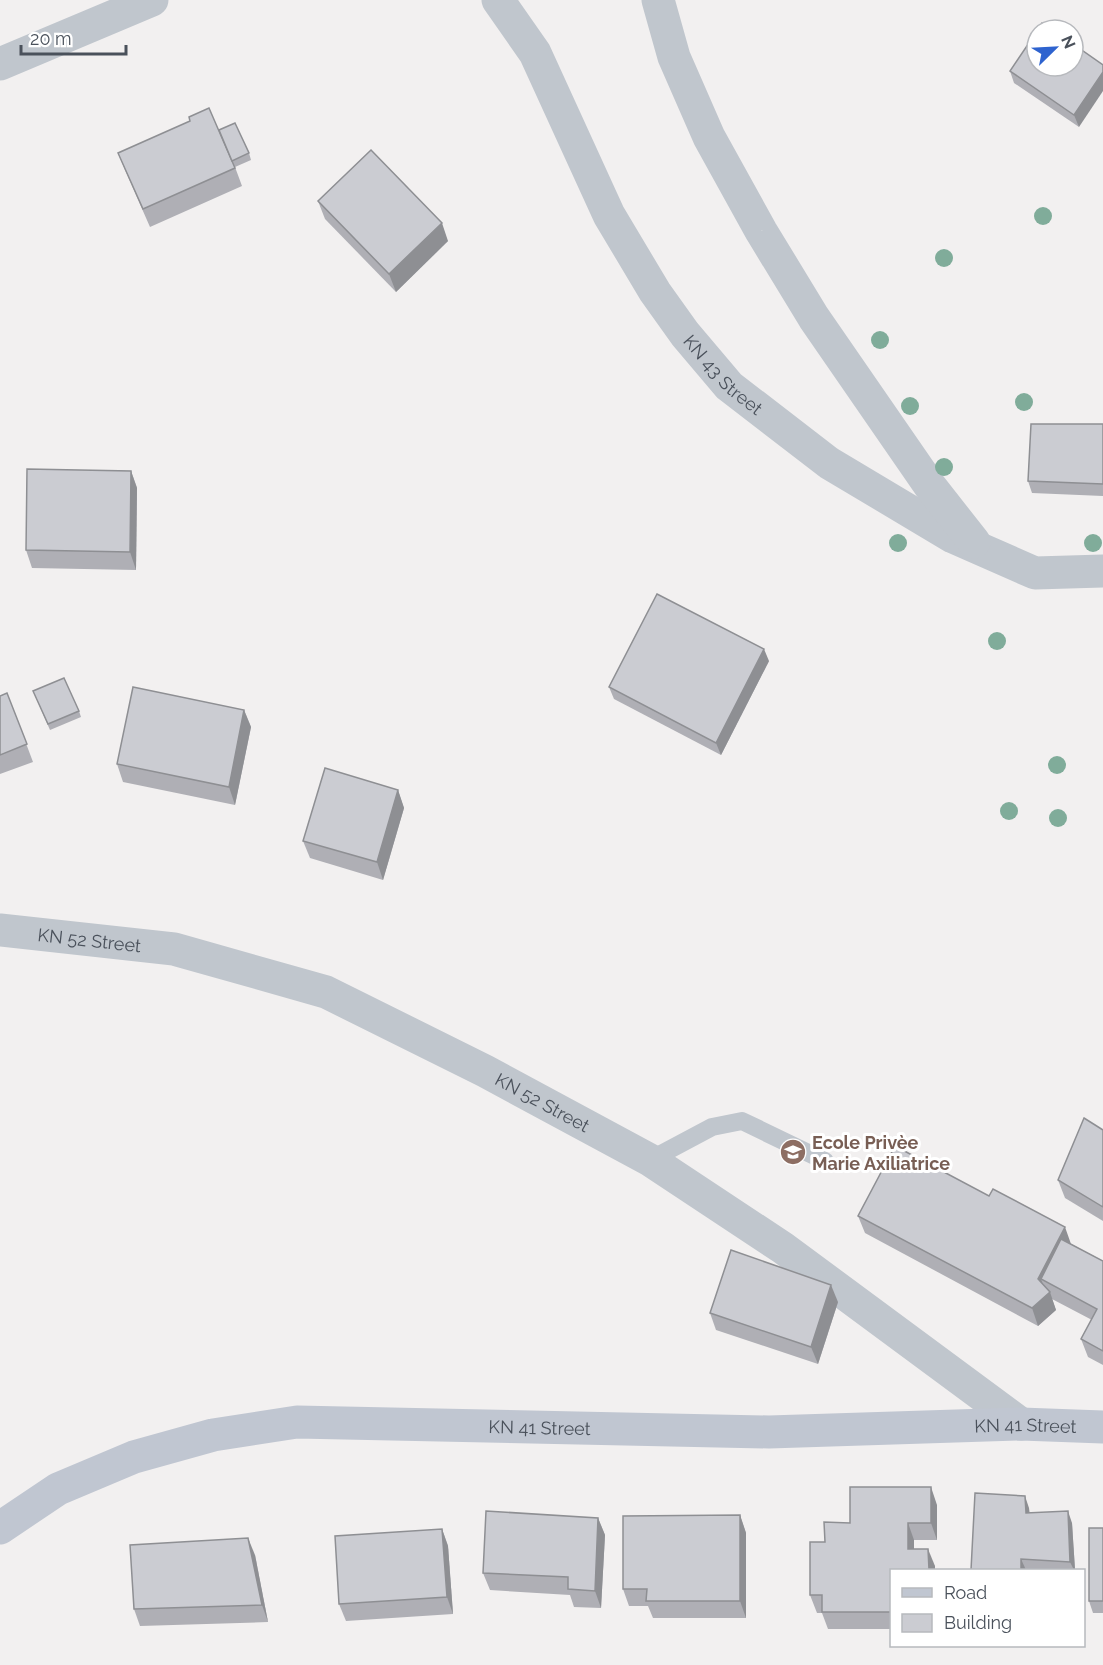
<svg xmlns="http://www.w3.org/2000/svg" width="1103" height="1665" font-family="Raleway,sans-serif">
<style>
.lines{fill:none;stroke-linecap:round;stroke-linejoin:round}
.lane{stroke:#c0c6cd;stroke-width:18}
.street{stroke:#c0c6cd;stroke-width:33}
.secondary{stroke:#c0c6d1;stroke-width:33}
.tree{fill:#80ac9a}
.wall{fill:#afafb5}
.shaded-wall{fill:#8e8f93}
.building{fill:#cbccd2;stroke:#8e8f93;stroke-width:1.5}
.labels{text-anchor:middle;dominant-baseline:central;stroke-width:6;stroke-linejoin:round;paint-order:stroke}
.street-label{font-size:18px;fill:#4a515b;stroke:#fff}
.education-label{font-size:18px;font-weight:bold;fill:#785e54;stroke:#fff;text-anchor:start}
</style>
<rect width="100%" height="100%" fill="#f2f0f0"/>
<g class="lines">
<polyline class="lane" points="650,1160 712,1127 742,1121 825,1161"/>
<g class="street">
<path id="s1" d="M498,0L535,53L609,215L655,292L685,334L729,386L829,463L953,537L1035,573L1103,571"/>
<polyline points="658,0 674,57 709,137 761,231 814,318 930,486 974,542"/>
<polyline points="0,64 152,0"/>
<path id="s2" d="M0,930L174,949L326,992L485,1071L650,1160L783,1248L1021,1424"/>
</g>
<path class="secondary" id="s3" d="M0,1528L58,1489L134,1457L213,1435L297,1422L769,1432L1021,1424L1103,1427"/>
</g>
<g class="tree">
<circle cx="1043" cy="216" r="9"/>
<circle cx="944" cy="258" r="9"/>
<circle cx="880" cy="340" r="9"/>
<circle cx="1024" cy="402" r="9"/>
<circle cx="910" cy="406" r="9"/>
<circle cx="944" cy="467" r="9"/>
<circle cx="898" cy="543" r="9"/>
<circle cx="1093" cy="543" r="9"/>
<circle cx="997" cy="641" r="9"/>
<circle cx="1057" cy="765" r="9"/>
<circle cx="1009" cy="811" r="9"/>
<circle cx="1058" cy="818" r="9"/>
</g>
<g class="wall">
<polygon points="1073,66 1079,127 1014,83 1010,71"/>
<polygon points="219,130 249,153 251,160 235,167 242,186 150,227 125,170 118,153"/>
<polygon points="318,201 448,241 396,292 325,219"/>
<polygon points="1103,424 1103,496 1032,493 1028,481"/>
<polygon points="131,471 137,488 136,570 32,568 26,550"/>
<polygon points="769,661 721,755 614,699 609,687"/>
<polygon points="33,691 79,711 81,717 50,730"/>
<polygon points="7,693 33,762 0,774 0,696"/>
<polygon points="244,710 251,727 235,805 123,782 117,764"/>
<polygon points="398,790 404,808 383,880 310,858 303,841"/>
<polygon points="1103,1130 1103,1221 1065,1198 1058,1180"/>
<polygon points="858,1216 1071,1244 1103,1261 1103,1365 1088,1357 1081,1339 1092,1320 1052,1299 1056,1310 1038,1326 865,1233"/>
<polygon points="838,1302 818,1364 716,1330 710,1313"/>
<polygon points="937,1505 937,1540 914,1540 914,1549 935,1566 891,1570 891,1629 828,1629 822,1613 817,1613 810,1595 825,1542 850,1523"/>
<polygon points="1029,1508 1029,1513 1072,1523 1075,1570 971,1570"/>
<polygon points="740,1515 746,1533 746,1618 653,1618 648,1606 629,1606 623,1589"/>
<polygon points="598,1518 605,1535 601,1608 574,1607 570,1595 490,1590 483,1573"/>
<polygon points="1103,1528 1103,1613 1093,1613 1089,1601"/>
<polygon points="442,1529 448,1546 453,1614 346,1621 339,1604"/>
<polygon points="255,1555 268,1622 140,1626 134,1609"/>
</g>
<g class="shaded-wall">
<polygon points="1103,72 1103,91 1079,127 1074,115"/>
<polygon points="442,223 448,241 396,292 389,274"/>
<polygon points="131,471 137,488 136,570 130,552"/>
<polygon points="764,649 769,661 721,755 716,743"/>
<polygon points="244,710 251,727 235,805 229,787"/>
<polygon points="398,790 404,808 383,880 377,862"/>
<polygon points="1065,1227 1071,1244 1041,1279 1046,1293 1038,1279"/>
<polygon points="831,1285 838,1302 818,1364 811,1347"/>
<polygon points="1050,1292 1056,1310 1038,1326 1032,1308"/>
<polygon points="931,1487 937,1505 937,1540 931,1523"/>
<polygon points="1025,1496 1029,1508 1031,1525 1026,1513"/>
<polygon points="1068,1511 1072,1523 1075,1570 1074,1570 1070,1562"/>
<polygon points="740,1515 746,1533 746,1618 740,1601"/>
<polygon points="598,1518 605,1535 601,1608 595,1591"/>
<polygon points="908,1523 914,1540 914,1566 908,1549"/>
<polygon points="442,1529 448,1546 453,1614 447,1597"/>
<polygon points="248,1538 255,1555 268,1622 262,1605"/>
<polygon points="928,1549 935,1566 935,1570 929,1570"/>
<polygon points="1021,1559 1026,1570 1021,1570"/>
</g>
<g class="building">
<polygon points="1042,23 1052,30 1038,30"/>
<polygon points="1037,31 1037,66 1073,66 1073,44 1103,65 1103,72 1074,115 1010,71"/>
<polygon points="209,108 235,168 143,209 118,153 190,121 189,117"/>
<polygon points="235,123 249,153 232,161 219,130"/>
<polygon points="371,150 442,223 389,274 318,201"/>
<polygon points="1031,424 1103,424 1103,484 1028,481"/>
<polygon points="27,469 131,471 130,552 26,550"/>
<polygon points="657,594 764,649 716,743 609,687"/>
<polygon points="64,678 79,711 48,724 33,691"/>
<polygon points="133,687 244,710 229,787 117,764"/>
<polygon points="7,693 27,744 0,755 0,696"/>
<polygon points="325,768 398,790 377,862 303,841"/>
<polygon points="1084,1118 1103,1130 1103,1207 1058,1180"/>
<polygon points="895,1146 989,1196 993,1189 1065,1227 1038,1279 1050,1292 1032,1308 858,1216"/>
<polygon points="1061,1239 1103,1261 1103,1351 1081,1339 1097,1309 1041,1279"/>
<polygon points="731,1250 831,1285 811,1347 710,1313"/>
<polygon points="850,1487 931,1487 931,1523 908,1523 908,1549 928,1549 929,1570 891,1570 891,1612 822,1612 822,1595 810,1595 810,1542 825,1542 824,1522 850,1523"/>
<polygon points="975,1493 1025,1496 1026,1513 1068,1511 1070,1562 1021,1559 1021,1570 971,1570"/>
<polygon points="486,1511 598,1518 595,1591 568,1589 568,1577 483,1573"/>
<polygon points="740,1515 740,1601 646,1601 647,1589 623,1589 623,1516"/>
<rect x="1089" y="1528" width="14" height="73"/>
<polygon points="442,1529 447,1597 339,1604 335,1536"/>
<polygon points="248,1538 262,1605 134,1609 130,1545"/>
</g>
<defs>
<g id="school-disc" transform="scale(1.35)"><circle r="9.5" fill="#8d6e63" stroke="#fff"/><path d="M0-5L7-2L0 1L-7-2ZM-4 1L0 2.5L4 1V4Q0 6-4 4Z" fill="#fff"/></g>
</defs>
<g fill-rule="evenodd">
<use href="#school-disc" x="793" y="1152"/>
</g>
<g class="labels">
<g class="street-label">
<text stroke="none"><textPath href="#s1" startOffset="440">KN 43 Street</textPath></text>
<text stroke="none"><textPath href="#s2" startOffset="90">KN 52 Street</textPath></text>
<text stroke="none"><textPath href="#s2" startOffset="576">KN 52 Street</textPath></text>
<text stroke="none"><textPath href="#s3" startOffset="1048">KN 41 Street</textPath></text>
<text stroke="none"><textPath href="#s3" startOffset="562">KN 41 Street</textPath></text>
</g>
<g class="education-label">
<text x="812" y="1142">Ecole Privèe<tspan x="812" dy="21">Marie Axiliatrice</tspan></text>
</g>
</g>
<rect x="890" y="1569" width="195" height="78" fill="#ffffff" stroke="#b7b9bd" stroke-width="1.5"/>
<rect x="902" y="1588" width="30" height="9" fill="#c0c6d1" stroke="#b7b9bd" stroke-width="1.5"/>
<text x="944" y="1599" font-size="18" fill="#4a515b">Road</text>
<rect x="902" y="1614" width="30" height="18" fill="#cbccd2" stroke="#b7b9bd" stroke-width="1.5"/>
<text x="944" y="1629" font-size="18" fill="#4a515b">Building</text>
<g transform="translate(1055 48) rotate(66)"><circle r="28" fill="#ffffff" stroke="#b7b9bd" stroke-width="1.5"/>
<path d="M0-4.5L10 22L0 15L-10 22Z" fill="#2e63cf"/>
<text y="-9" font-size="16" font-weight="bold" text-anchor="middle" fill="#4a515b">N</text>
</g>
<path d="M21 45v9h105v-9" fill="none" stroke="#4a515b" stroke-width="3"/>
<text x="30" y="45" font-size="18" fill="#4a515b" stroke="#ffffff" stroke-width="4.5" paint-order="stroke">20 m</text>
</svg>
